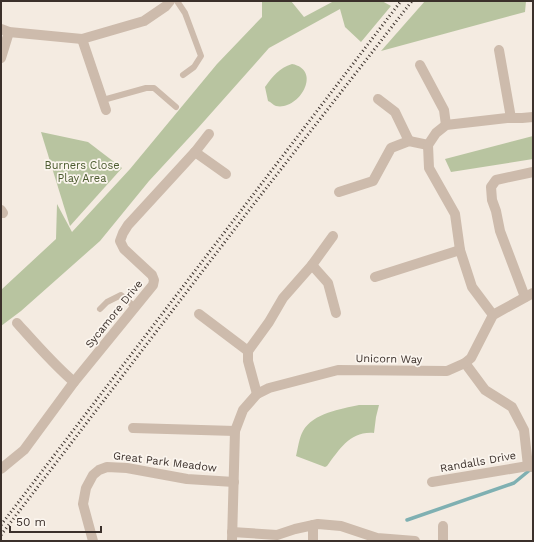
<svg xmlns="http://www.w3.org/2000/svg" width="534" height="542" font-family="'Work Sans',sans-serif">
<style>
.green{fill:#b8c4a0}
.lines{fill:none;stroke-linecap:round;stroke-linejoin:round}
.stream{stroke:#7fb0b2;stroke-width:3.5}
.service{stroke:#cdbbac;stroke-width:6}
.minor{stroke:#cdbbac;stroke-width:10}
.rail{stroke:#3b302b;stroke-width:3;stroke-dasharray:1 3;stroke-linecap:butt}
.labels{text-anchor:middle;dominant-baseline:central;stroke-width:3.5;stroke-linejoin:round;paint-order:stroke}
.park-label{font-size:11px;fill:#4a5a2e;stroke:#fbf5ee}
.street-label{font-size:11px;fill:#3b302b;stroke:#fbf5ee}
</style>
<rect width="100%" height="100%" fill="#f4ebe1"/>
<g class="green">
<polygon points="262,1 291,1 304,17 334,1 382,1 391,6 361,42 345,27 340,9 269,48 198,128 149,181 100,241 21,311 1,326 1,290 56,239 57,204 72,232 130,169 217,64 262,17"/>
<polygon points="425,1 526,1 525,12 381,51"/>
<path d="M292,64C323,70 299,111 276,106C273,105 271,102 268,101L265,87C273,76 279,68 292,64Z"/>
<polygon points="41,132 88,142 122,168 70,226"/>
<polygon points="533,136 533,159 451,172 445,159"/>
<path d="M359,405H379L376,417L374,433C350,431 340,449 327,466L325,467L296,456C298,448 299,438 303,431C313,413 341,409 359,405Z"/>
</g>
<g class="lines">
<polyline class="stream" points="407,520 514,483 531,469"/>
<g class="service">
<polyline points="177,1 185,13 201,56 194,67 183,75"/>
<polyline points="103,100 146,88 154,88 176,107"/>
<polyline points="100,309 107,302 121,295 135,307"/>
</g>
<g class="minor">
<polyline points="1,29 9,32 82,39 144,21 166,6 170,1"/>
<polyline points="82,39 106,110"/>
<polyline points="499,50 511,118"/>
<polyline points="1,58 9,32"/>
<polyline points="420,65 444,110 446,125"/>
<polyline points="378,99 395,112 409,141"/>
<polyline points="195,152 226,174"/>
<polyline points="339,192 373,181 391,148 409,141 428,145"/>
<polyline points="1,210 3,213"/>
<polyline points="312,265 328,283 336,313"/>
<polyline points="375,277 460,250"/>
<polyline points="525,297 500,231 496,211 492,200 491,187 496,180 533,172"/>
<polyline points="199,314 248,351"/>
<polyline points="493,315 472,287 460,250 455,214 429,168 428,145 436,133 446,125 507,118 522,118 533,117"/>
<path d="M17,323C35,343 53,364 74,382"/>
<polyline points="465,363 485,390 512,407 524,430 528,466"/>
<polyline points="257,394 248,361 248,351 269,322 283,298 312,265 333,236"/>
<polyline points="133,428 235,431"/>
<polyline points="1,469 24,450 74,382 153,285 154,280 152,275 124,249 120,241 123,233 128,225 195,152 209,134"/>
<polyline points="432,482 528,466 533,467"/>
<polyline points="443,526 443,541"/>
<polyline points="232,532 277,535 295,529 318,524 341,526 377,538 415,541"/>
<polyline points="93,541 83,504 86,488 93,475 99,470 107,467 127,468 187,479 234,482"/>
<polyline points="232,541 235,431 243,410 257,394 269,388 338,370 447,371 465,363 471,358 493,315 533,293"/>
<polyline points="313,541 313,525"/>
</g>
<g class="rail">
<polyline points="1,525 401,1"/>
<polyline points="1,535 250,209 412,1"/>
</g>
</g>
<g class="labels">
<g class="park-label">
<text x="82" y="165">Burners Close<tspan x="82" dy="13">Play Area</tspan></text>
</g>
<g class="street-label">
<text transform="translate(114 314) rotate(-51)">Sycamore Drive</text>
<text transform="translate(389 359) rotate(1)">Unicorn Way</text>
<text transform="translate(165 462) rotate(7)">Great Park Meadow</text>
<text transform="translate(478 462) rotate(-10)">Randalls Drive</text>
</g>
</g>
<rect width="534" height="542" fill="none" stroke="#3b302b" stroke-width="4"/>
<path d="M10 526v6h91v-6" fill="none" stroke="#3b302b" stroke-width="2"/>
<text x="16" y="526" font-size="12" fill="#3b302b" stroke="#fbf5ee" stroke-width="3" paint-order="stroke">50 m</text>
</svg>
